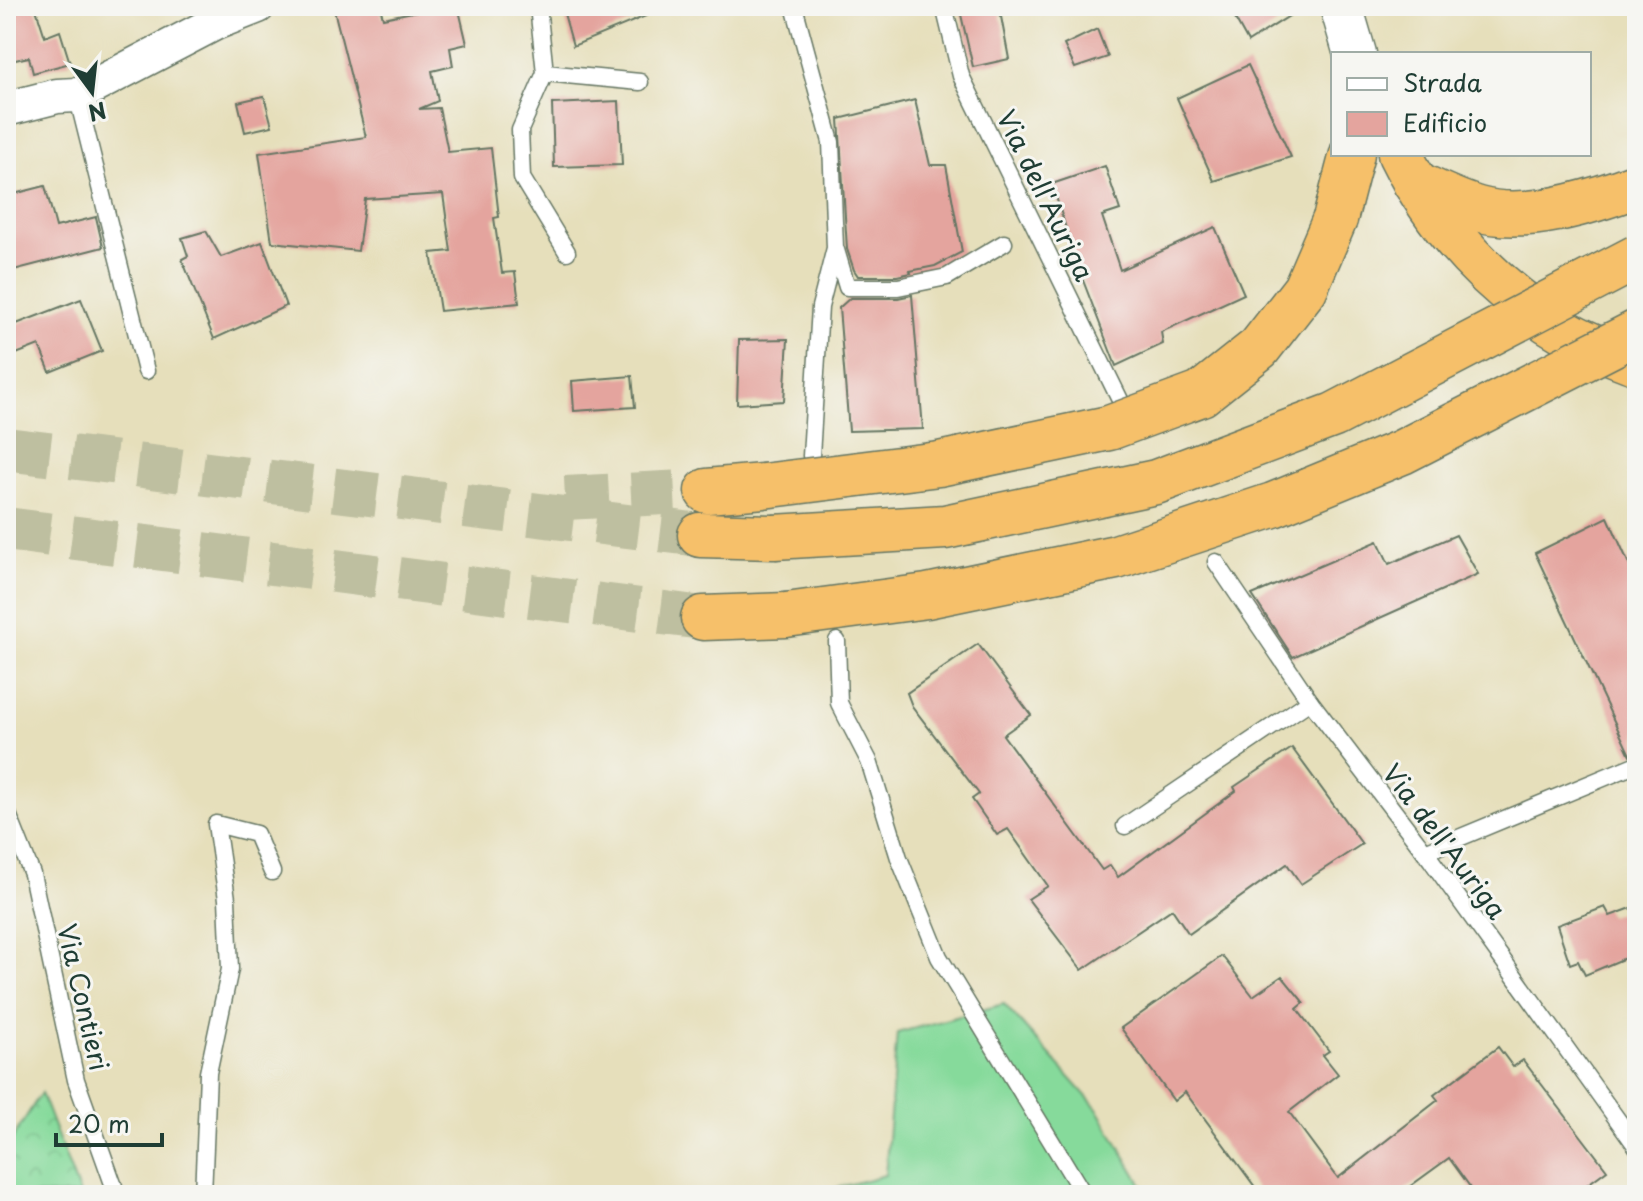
<svg xmlns="http://www.w3.org/2000/svg" width="1643" height="1201" font-family="'Playpen Sans',sans-serif">
<style>
.grass{fill:#86da9b;stroke:#528c68;stroke-width:2}
.park{fill:url(#park-crowns);stroke:#528c68;stroke-width:2}
.building{fill:#e4a49e}
.lines{fill:none;stroke-linecap:round;stroke-linejoin:round}
.trunk-tunnel{stroke:#bebfa0;stroke-width:44;stroke-dasharray:44 22;stroke-linecap:butt}
.service-casing{stroke:#657663;stroke-width:19}
.minor-casing{stroke:#657663;stroke-width:37}
.tertiary-casing{stroke:#657663;stroke-width:45}
.trunk-casing{stroke:#657663;stroke-width:47}
.service{stroke:#fff;stroke-width:16}
.minor{stroke:#fff;stroke-width:34}
.tertiary{stroke:#fff;stroke-width:42}
.trunk{stroke:#f6c06b;stroke-width:44}
.trunk-bridge-casing{stroke:#657663;stroke-width:47;stroke-linecap:butt}
.trunk-bridge{stroke:#f6c06b;stroke-width:44}
.labels{text-anchor:middle;dominant-baseline:central;stroke-width:6;stroke-linejoin:round;paint-order:stroke}
.street-label{font-size:26px;fill:#1f3d34;stroke:#f6f6f2}
</style>
<defs>
<pattern id="park-crowns" width="20" height="18" patternUnits="userSpaceOnUse" patternTransform="scale(2)"><rect width="20" height="18" fill="#86da9b"/><path d="M2 6a3 3 0 1 1 6 0M12 15a3 3 0 1 1 6 0" fill="none" stroke="#73bc86"/></pattern>
</defs>
<rect width="100%" height="100%" fill="#f6f6f2"/>
<filter id="ink" filterUnits="userSpaceOnUse"><feTurbulence type="fractalNoise" baseFrequency=".0125" numOctaves="2"/><feDisplacementMap in="SourceGraphic" scale="16" xChannelSelector="R" yChannelSelector="G"/><feConvolveMatrix kernelMatrix="1 2 1 2 8 2 1 2 1" color-interpolation-filters="sRGB"/></filter>
<filter id="wash" filterUnits="userSpaceOnUse"><feTurbulence type="fractalNoise" baseFrequency=".006" numOctaves="4" result="noise"/><feDisplacementMap in="SourceGraphic" scale="32" xChannelSelector="R" yChannelSelector="G"/><feGaussianBlur stdDeviation="1.8" result="paint"/><feColorMatrix in="noise" values="0 0 0 0 0 0 0 0 0 0 0 0 0 0 0 0 0 1.4 0 .05"/><feComposite in="paint" operator="in"/></filter>
<g filter="url(#wash)">
<rect width="100%" height="100%" fill="#e6dfbb"/>
<polygon class="grass" points="1004,1004 1097,1108 1148,1195 810,1195 885,1175 897,1033"/>
<polygon class="park" points="41,1093 80,1195 6,1195 6,1149"/>
<g id="blocks">
<g class="building">
<polygon points="6,6 25,9 35,6 45,37 60,31 70,63 33,73 29,57 6,62"/>
<polygon points="333,6 380,6 383,18 437,7 459,10 467,44 450,48 453,66 432,71 438,101 419,109 439,108 448,152 491,148 499,217 494,218 502,273 515,272 519,303 440,311 431,253 451,251 443,194 365,199 358,251 272,242 259,153 366,137"/>
<polygon points="562,6 667,6 668,7 573,46"/>
<polygon points="959,6 999,6 1009,59 973,67"/>
<polygon points="1228,6 1305,6 1248,42"/>
<polygon points="1097,29 1108,57 1075,68 1064,45"/>
<polygon points="1248,65 1291,157 1214,181 1177,98"/>
<polygon points="264,96 272,126 245,132 238,102"/>
<polygon points="915,100 930,165 946,165 962,252 935,266 910,271 911,273 897,276 858,276 854,270 847,249 839,119"/>
<polygon points="619,101 622,165 554,167 552,104"/>
<polygon points="1105,166 1120,210 1102,216 1120,270 1215,227 1244,294 1161,332 1163,344 1116,366 1079,270 1052,184"/>
<polygon points="45,186 56,227 96,217 103,247 6,272 6,196"/>
<polygon points="206,231 221,257 262,242 286,306 214,339 182,259 188,256 182,238"/>
<polygon points="912,295 923,429 849,431 839,308 850,298 898,298"/>
<polygon points="81,299 102,351 50,372 39,345 6,358 6,328"/>
<polygon points="788,339 784,401 737,404 739,340"/>
<polygon points="632,376 635,407 574,411 572,381"/>
<polygon points="1608,517 1637,582 1637,753 1630,755 1535,553"/>
<polygon points="1456,535 1478,574 1293,657 1252,595 1378,541 1389,564"/>
<polygon points="978,644 1031,715 1003,735 1102,870 1110,865 1118,877 1236,791 1234,787 1292,748 1362,844 1301,884 1287,864 1189,934 1172,909 1082,970 1028,899 1048,886 1008,829 997,835 972,799 979,794 912,706 907,693"/>
<polygon points="1637,906 1637,953 1585,975 1578,961 1570,964 1557,925 1605,907 1610,916"/>
<polygon points="1222,956 1253,996 1282,976 1304,1003 1297,1009 1329,1051 1323,1055 1338,1074 1289,1112 1338,1178 1438,1100 1434,1095 1498,1047 1513,1067 1523,1060 1607,1170 1573,1195 1476,1195 1449,1158 1398,1195 1261,1195 1185,1092 1174,1101 1121,1028"/>
</g>
</g>
</g>
<g filter="url(#ink)">
<use href="#blocks" fill-opacity="0" stroke="#657663" stroke-width="2"/>
<g class="lines">
<g class="trunk-tunnel">
<polyline points="6,449 700,535"/>
<polyline points="565,498 707,491"/>
<polyline points="6,529 703,618"/>
</g>
<g class="service-casing">
<g id="service">
<polyline points="538,6 545,73 520,130 522,178 567,252"/>
<polyline points="794,6 831,142 835,248 820,307 811,456"/>
<polyline points="944,6 961,76 1120,400"/>
<polyline points="545,73 640,82"/>
<polyline points="77,95 146,371"/>
<polyline points="836,250 847,287 898,287 947,277 1004,243"/>
<polyline points="1216,562 1310,701 1431,860 1637,1147"/>
<polyline points="837,641 839,703 869,761 899,858 939,957 1084,1195"/>
<polyline points="6,809 32,874 76,1080 117,1195"/>
<polyline points="1125,826 1310,701"/>
<polyline points="1425,852 1637,764"/>
<polyline points="203,1195 208,1073 230,969 227,899 216,824 256,834 272,872"/>
</g>
</g>
<g class="minor-casing">
<polyline id="minor" points="6,109 57,96 77,95 215,23 258,6"/>
</g>
<g class="tertiary-casing">
<polyline id="tertiary" points="1341,6 1355,54"/>
</g>
<g class="trunk-casing">
<g id="trunk">
<path d="M1400,154C1437,229 1496,292 1569,334C1590,346 1615,354 1637,363"/>
<path d="M1415,183C1435,192 1457,203 1478,209C1526,223 1592,202 1637,185"/>
<polyline points="1335,219 1352,154"/>
<polyline points="707,491 763,486"/>
<polyline points="700,535 774,537"/>
<polyline points="703,618 786,615"/>
</g>
</g>
<use href="#service" class="service"/>
<use href="#minor" class="minor"/>
<use href="#tertiary" class="tertiary"/>
<use href="#trunk" class="trunk"/>
<g class="trunk-bridge-casing">
<g id="trunk-bridge">
<polyline points="763,486 939,464 1109,428 1201,394 1259,348 1305,289 1335,219"/>
<polyline points="774,537 945,527 1156,482 1334,415 1637,257"/>
<polyline points="786,615 927,596 1116,557 1273,505 1402,452 1637,332"/>
</g>
</g>
<use href="#trunk-bridge" class="trunk-bridge"/>
</g>
</g>
<g class="labels">
<g class="street-label">
<text transform="translate(1046 195) rotate(64)">Via dell'Auriga</text>
<text transform="translate(1445 841) rotate(53)">Via dell'Auriga</text>
<text transform="translate(84 997) rotate(77)">Via Contieri</text>
</g>
</g>
<rect width="1643" height="1201" fill="none" stroke="#f6f6f2" stroke-width="32"/>
<rect x="1331" y="52" width="260" height="104" fill="#f6f6f2" stroke="#a0aca6" stroke-width="2"/>
<rect x="1347" y="78" width="40" height="12" fill="#ffffff" stroke="#a0aca6" stroke-width="2"/>
<text x="1403" y="92" font-size="24" fill="#1f3d34">Strada</text>
<rect x="1347" y="112" width="40" height="24" fill="#e4a49e" stroke="#a0aca6" stroke-width="2"/>
<text x="1403" y="132" font-size="24" fill="#1f3d34">Edificio</text>
<g transform="translate(92 92) rotate(165)" stroke="#f6f6f2" stroke-width="6" paint-order="stroke">
<path d="M0-6L14 30L0 20L-14 30Z" fill="#1f3d34"/>
<text y="-12" font-size="22" font-weight="bold" text-anchor="middle" fill="#1f3d34">N</text>
</g>
<path d="M56 1133v12h106v-12" fill="none" stroke="#1f3d34" stroke-width="4"/>
<text x="68" y="1133" font-size="24" fill="#1f3d34" stroke="#f6f6f2" stroke-width="6" paint-order="stroke">20 m</text>
</svg>
